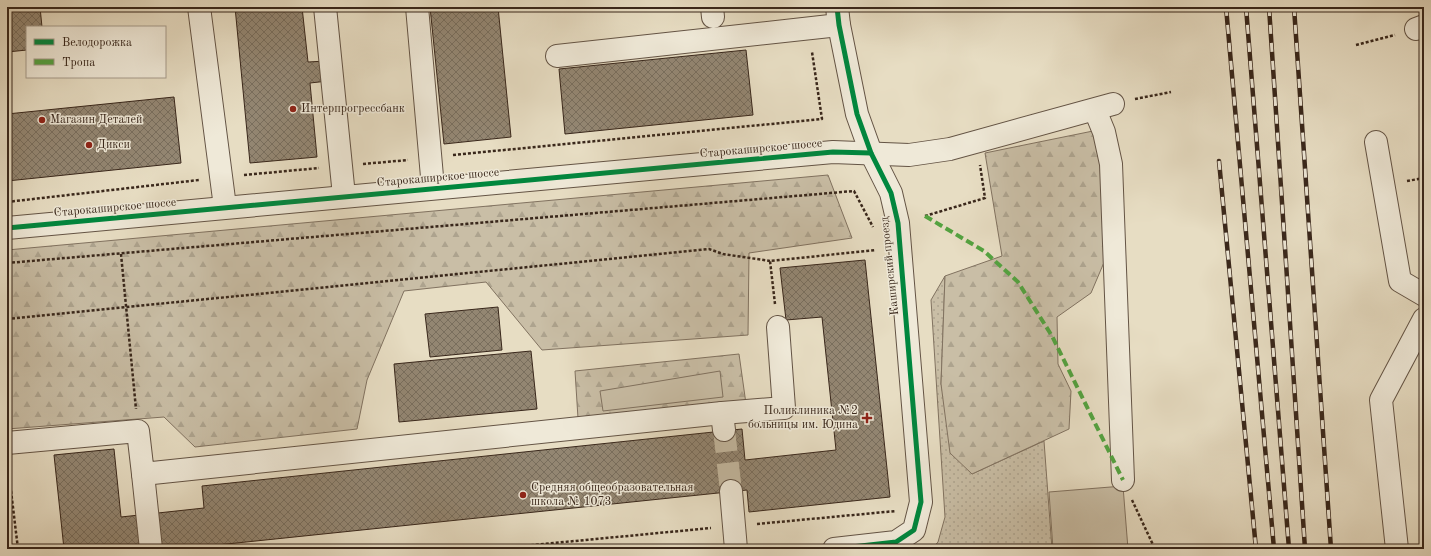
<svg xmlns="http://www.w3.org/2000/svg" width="1431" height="556" font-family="'Old Standard TT',serif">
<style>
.grass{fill:url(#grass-dots);stroke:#817260}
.forest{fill:url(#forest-firs);stroke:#817260}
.green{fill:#c9bea6;stroke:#817260}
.building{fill:url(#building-cross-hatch);stroke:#39271b}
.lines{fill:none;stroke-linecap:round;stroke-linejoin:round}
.minor-tunnel{stroke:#c4b9a1;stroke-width:22;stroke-dasharray:22 11;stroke-linecap:butt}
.minor-casing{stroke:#645445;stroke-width:24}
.path{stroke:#39271b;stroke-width:2.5;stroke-dasharray:3 2;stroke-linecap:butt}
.minor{stroke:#efe9d8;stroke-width:22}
.rail-casing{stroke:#39271b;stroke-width:4.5}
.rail{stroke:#efe9d8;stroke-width:3;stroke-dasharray:9;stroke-linecap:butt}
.quiet{stroke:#53a340;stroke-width:4;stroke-dasharray:8 4;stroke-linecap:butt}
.cycleway-casing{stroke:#efe9d8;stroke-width:8}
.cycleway{stroke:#00873e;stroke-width:5}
.poi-dot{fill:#8f2418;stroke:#efe9d8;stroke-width:1.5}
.labels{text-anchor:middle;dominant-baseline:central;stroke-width:3;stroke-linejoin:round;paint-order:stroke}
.poi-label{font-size:12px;fill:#39271b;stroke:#efe9d8;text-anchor:start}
.street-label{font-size:12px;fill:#39271b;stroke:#efe9d8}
</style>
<defs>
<pattern id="grass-dots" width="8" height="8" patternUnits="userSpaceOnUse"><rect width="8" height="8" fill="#c9bea6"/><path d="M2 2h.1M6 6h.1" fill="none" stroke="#ada38e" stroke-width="1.8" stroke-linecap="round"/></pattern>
<pattern id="forest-firs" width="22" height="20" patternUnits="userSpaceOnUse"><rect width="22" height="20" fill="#c9bea6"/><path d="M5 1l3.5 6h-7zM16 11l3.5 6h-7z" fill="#ada38e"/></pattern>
<pattern id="building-cross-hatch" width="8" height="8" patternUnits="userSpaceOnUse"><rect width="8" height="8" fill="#938672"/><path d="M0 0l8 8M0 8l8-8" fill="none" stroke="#796e5d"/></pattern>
</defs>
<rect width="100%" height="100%" fill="#e7ddc3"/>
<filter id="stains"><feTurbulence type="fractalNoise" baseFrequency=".005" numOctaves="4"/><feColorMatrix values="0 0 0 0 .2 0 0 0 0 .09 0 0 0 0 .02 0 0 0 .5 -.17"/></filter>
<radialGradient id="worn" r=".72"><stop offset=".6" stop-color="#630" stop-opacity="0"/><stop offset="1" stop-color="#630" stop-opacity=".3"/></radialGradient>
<polygon class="grass" points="945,276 941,384 972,474 1044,441 1052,549 932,549 938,542 945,517 931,300"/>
<g class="forest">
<polygon points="1093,131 1102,171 1108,253 1091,293 1057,317 1058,364 1071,391 1069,429 972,474 950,453 941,384 945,276 1002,256 985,153"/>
<polygon points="828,175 852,238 749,253 748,335 542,350 486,282 404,291 367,380 357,429 195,447 164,417 7,429 7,250"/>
<polygon points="739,354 747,411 579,434 575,371"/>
</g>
<g class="green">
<polygon points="720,371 723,397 603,411 600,391"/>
<polygon points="1123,486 1128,549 1053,549 1049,492"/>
</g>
<g class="building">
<polygon points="7,7 40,7 42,27 27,27 27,50 7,52"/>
<polygon points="235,7 302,7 308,62 326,61 328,81 310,83 317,157 250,163"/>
<polygon points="430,7 498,7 511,137 444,144"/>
<polygon points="746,50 753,115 565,134 559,69"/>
<polygon points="174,97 181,163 7,181 7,114"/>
<polygon points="865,260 890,497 749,512 747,490 198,547 198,549 64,549 54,455 114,449 121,517 204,508 202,486 742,429 745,460 836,450 822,317 786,320 780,268"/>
<polygon points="498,307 502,350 430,357 425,314"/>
<polygon points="531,351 537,409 399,422 394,364"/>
</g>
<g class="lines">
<polyline class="minor-tunnel" points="724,430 731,491"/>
<g class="minor-casing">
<g id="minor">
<polyline points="199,7 225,207"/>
<polyline points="325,7 344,196"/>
<polyline points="417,7 433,188"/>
<polyline points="712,7 713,17"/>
<polyline points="1416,29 1424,26"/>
<polyline points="557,56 839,25"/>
<polyline points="1095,110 1104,132 1111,164 1123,480"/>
<polyline points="1376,142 1400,281 1424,295"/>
<polyline points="7,228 833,152 909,155 950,149 1113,104"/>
<polyline points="722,413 784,408 778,327"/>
<polyline points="7,443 138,431 143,474 722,413 724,430"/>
<polyline points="143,474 151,549"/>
<polyline points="731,491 736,549"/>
<polyline points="834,549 896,542 914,530 921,502 898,223 891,193 871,153 857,114 839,25 837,7"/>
<polyline points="1397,549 1381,400 1424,319"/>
</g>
</g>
<g class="path">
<polyline points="1356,45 1395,35"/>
<polyline points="1135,99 1171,92"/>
<polyline points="453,155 822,119 812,52"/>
<polyline points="363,164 408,160"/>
<polyline points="244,175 319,168"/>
<polyline points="1407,181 1424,178"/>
<polyline points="7,202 199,180"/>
<polyline points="925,216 985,198 980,165"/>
<polyline points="121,254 136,409"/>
<polyline points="7,263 854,191 873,227"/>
<polyline points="775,304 770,261 876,250"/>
<polyline points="7,319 709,249 723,254 770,261"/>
<polyline points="8,466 18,549"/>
<polyline points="1132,500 1155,549"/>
<polyline points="757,524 896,511"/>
<polyline points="491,549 711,528"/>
</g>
<use href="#minor" class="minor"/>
<g class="rail-casing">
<g id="rail">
<polyline points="1226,7 1274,549"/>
<polyline points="1246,7 1289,549"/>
<polyline points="1269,7 1305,549"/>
<polyline points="1294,7 1331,549"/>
<polyline points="1219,161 1256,549"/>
</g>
</g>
<use href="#rail" class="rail"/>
<polyline class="quiet" points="925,216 984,251 1018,282 1052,336 1123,480"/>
<g class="cycleway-casing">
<g id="cycleway">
<polyline points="7,228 833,152 871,153"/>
<polyline points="834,549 896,542 914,530 921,502 898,223 891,193 871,153 857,114 839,25 837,7"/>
</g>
</g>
<use href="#cycleway" class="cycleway"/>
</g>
<g class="poi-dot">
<circle cx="293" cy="109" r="4"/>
<circle cx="42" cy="120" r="4"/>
<circle cx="89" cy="145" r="4"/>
<path d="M865 412h4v4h4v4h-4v4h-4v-4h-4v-4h4z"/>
<circle cx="523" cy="495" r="4"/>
</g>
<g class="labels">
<g class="poi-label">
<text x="301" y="109">Интерпрогрессбанк</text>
<text x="50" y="120">Магазин Деталей</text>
<text x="97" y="145">Дикси</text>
<text x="858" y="411" text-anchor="end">Поликлиника №2<tspan x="858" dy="14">больницы им. Юдина</tspan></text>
<text x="531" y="488">Средняя общеобразовательная<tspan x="531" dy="14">школа № 1073</tspan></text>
</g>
<g class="street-label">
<text transform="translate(761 149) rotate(-5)">Старокаширское шоссе</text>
<text transform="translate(438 178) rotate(-5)">Старокаширское шоссе</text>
<text transform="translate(115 208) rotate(-5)">Старокаширское шоссе</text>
<text transform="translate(890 266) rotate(-96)">Каширский проезд</text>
</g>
</g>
<rect width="1431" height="556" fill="none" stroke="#e7ddc3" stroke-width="24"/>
<rect x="8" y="8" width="1415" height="540" fill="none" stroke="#39271b" stroke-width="2"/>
<rect x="12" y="12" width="1407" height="532" fill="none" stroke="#39271b"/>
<rect x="26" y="26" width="140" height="52" fill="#efe9d8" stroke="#a69b8c"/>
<rect x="34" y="39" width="20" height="6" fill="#00873e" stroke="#a69b8c"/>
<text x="62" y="46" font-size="12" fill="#39271b">Велодорожка</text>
<rect x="34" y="59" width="20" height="6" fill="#53a340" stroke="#a69b8c"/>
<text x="62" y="66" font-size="12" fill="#39271b">Тропа</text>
<rect width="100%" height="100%" filter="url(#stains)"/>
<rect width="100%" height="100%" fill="url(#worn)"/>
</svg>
